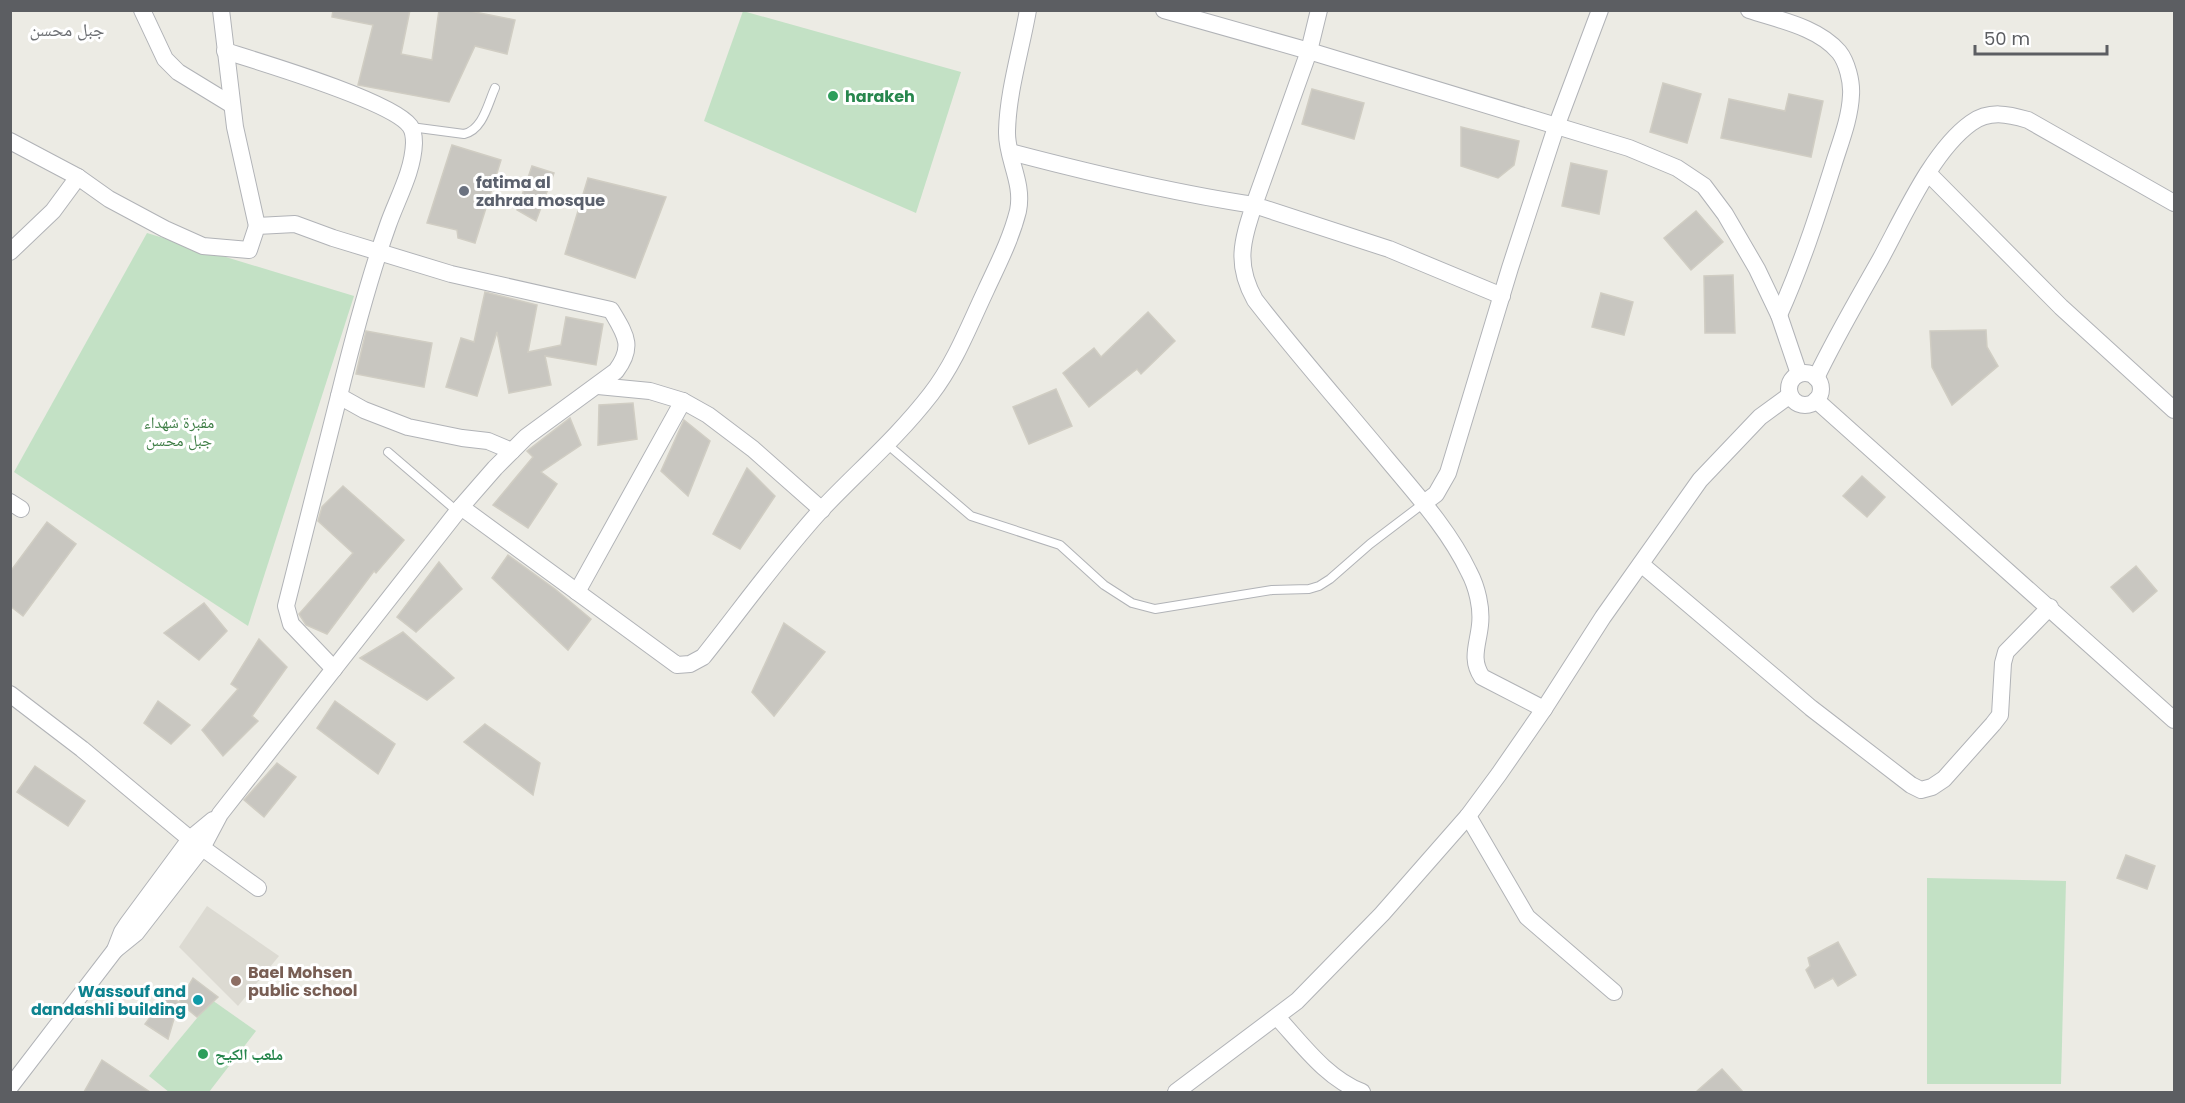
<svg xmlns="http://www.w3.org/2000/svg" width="2185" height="1103" font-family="Poppins,'Noto Naskh Arabic',sans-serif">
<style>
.education{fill:#dcdad2}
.green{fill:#c3e1c5}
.building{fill:#c8c6c0;stroke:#d0cdc3;stroke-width:1.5}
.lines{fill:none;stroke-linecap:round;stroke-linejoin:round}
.service-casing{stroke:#b1b3b7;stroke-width:10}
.minor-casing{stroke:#b1b3b7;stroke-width:18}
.service{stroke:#fff;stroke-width:8}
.minor{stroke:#fff;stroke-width:16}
.leisure-dot{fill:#2e9e5b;stroke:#fff;stroke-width:2}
.worship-dot{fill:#6b7280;stroke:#fff;stroke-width:2}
.education-dot{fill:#8d6e63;stroke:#fff;stroke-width:2}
.culture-dot{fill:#0f9aa8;stroke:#fff;stroke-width:2}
.labels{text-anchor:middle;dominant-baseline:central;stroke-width:6;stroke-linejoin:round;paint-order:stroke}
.leisure-label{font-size:16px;font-weight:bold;fill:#27864d;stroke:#fff;text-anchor:start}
.worship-label{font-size:16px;font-weight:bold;fill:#5b616d;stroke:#fff;text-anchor:start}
.park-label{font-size:16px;fill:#3f7e46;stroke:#fff}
.education-label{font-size:16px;font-weight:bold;fill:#785e54;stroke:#fff;text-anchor:start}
.culture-label{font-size:16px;font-weight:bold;fill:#0d838f;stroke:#fff;text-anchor:end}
.neighbourhood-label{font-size:18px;fill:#6d7074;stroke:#fff}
</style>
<rect width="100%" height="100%" fill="#ecebe4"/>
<polygon class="education" points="207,906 279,956 238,1006 179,947"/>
<g class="green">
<polygon points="743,11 961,72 916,213 704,121"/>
<polygon points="147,233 354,296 248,626 14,472"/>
<polygon points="1927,878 2066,881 2061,1084 1927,1084"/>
<polygon points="212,1000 256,1031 209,1092 169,1092 149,1076"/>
</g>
<g class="building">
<polygon points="333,10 410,10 401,54 432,60 439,10 465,10 515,20 507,54 475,46 449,102 358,85 373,25 332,17"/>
<polygon points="1663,83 1701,94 1687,143 1650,132"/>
<polygon points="1312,89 1364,103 1354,139 1302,124"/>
<polygon points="1789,94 1823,101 1811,157 1721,138 1729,99 1785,111"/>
<polygon points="1461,127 1519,141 1514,165 1498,178 1461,166"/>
<polygon points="452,145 501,160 475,243 458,238 457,230 427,223"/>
<polygon points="1571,163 1607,171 1599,214 1562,206"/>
<polygon points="532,166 554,173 536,221 517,210"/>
<polygon points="588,178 666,197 635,278 565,254"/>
<polygon points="1696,211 1723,242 1691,270 1664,238"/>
<polygon points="1733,275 1735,333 1705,333 1704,276"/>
<polygon points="485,292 537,305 528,352 561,345 566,317 603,324 596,365 545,356 551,385 509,393 497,332 477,396 446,387 461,338 474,342"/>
<polygon points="1601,293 1633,302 1624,335 1592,327"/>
<polygon points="1148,312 1175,341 1141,374 1137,369 1089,407 1063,373 1094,348 1101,357"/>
<polygon points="1986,330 1987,347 1998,366 1952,405 1932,367 1930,331"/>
<polygon points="366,331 432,343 424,387 356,374"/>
<polygon points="1056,389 1072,426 1029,444 1013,407"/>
<polygon points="633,403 637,439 598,445 599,405"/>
<polygon points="570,418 581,445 541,472 557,484 528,528 493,505 533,457 527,451"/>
<polygon points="684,420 710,441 688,496 661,471"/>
<polygon points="747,468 775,496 740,549 713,534"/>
<polygon points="1862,476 1885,497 1867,517 1843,496"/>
<polygon points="343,486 404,540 376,573 374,571 327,634 306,625 299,614 353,553 318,521 322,507"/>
<polygon points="47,522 76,544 23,616 10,606 10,572"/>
<polygon points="508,555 555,589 591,619 568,650 492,578"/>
<polygon points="439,562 462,589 416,632 397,617"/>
<polygon points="2136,566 2157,591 2133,612 2111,587"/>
<polygon points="204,603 227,631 199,660 164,633"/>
<polygon points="784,623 825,652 774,716 752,692"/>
<polygon points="403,632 454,678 427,700 360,658"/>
<polygon points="259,639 287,667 252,716 258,721 223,756 202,730 238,689 231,684"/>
<polygon points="158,701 190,725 171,744 144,723"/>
<polygon points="335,701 395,744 378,774 317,728"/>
<polygon points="485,724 540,763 533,795 464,742"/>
<polygon points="277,763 296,777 264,817 244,800"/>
<polygon points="35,766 85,801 68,826 17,792"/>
<polygon points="2126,855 2155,866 2147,889 2117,878"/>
<polygon points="1838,942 1856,975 1838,986 1833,978 1815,988 1806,970 1810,966 1808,958"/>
<polygon points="193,978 218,997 197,1017 179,1002"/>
<polygon points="167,995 179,1002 168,1039 145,1024"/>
<polygon points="102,1060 150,1092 84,1092"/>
<polygon points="1722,1069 1743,1092 1696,1092"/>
</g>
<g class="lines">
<g class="service-casing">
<g id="service">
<path d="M411,127L464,134C483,130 488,103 495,88"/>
<polyline points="888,445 971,516 1060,545 1104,585 1132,603 1155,609 1272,590 1309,589 1319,586 1330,579 1370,544 1424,503"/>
<polyline points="388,452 458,512"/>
</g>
</g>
<g class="minor-casing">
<g id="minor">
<polyline points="142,10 165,59 178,72 232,105"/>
<polyline points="221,10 235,127 257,226"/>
<polyline points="1164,10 1309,51 1629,148 1677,168 1704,186 1725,214 1757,269 1779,315 1799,374"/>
<polyline points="1319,10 1309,51 1254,205 1389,249 1502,296"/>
<path d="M1749,10C1779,20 1818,27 1839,52C1847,62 1852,82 1851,95C1850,119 1840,143 1833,166C1817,217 1801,266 1779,315"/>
<path d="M225,51C260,62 392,101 410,126C413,130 414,138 414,143C413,172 397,199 388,225C368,281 353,339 339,396L364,410L408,427L462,438L488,441L512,451"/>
<path d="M10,141L78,177L109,199L165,229L203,246L249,250L257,226L295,224L333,238L451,274L611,310C625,334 635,346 616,371L526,437L495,468L461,507L220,814L202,848L136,933L115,950"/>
<path d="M1010,152C1090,173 1172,193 1254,205C1242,242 1235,264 1255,300C1297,354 1342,405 1386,458C1416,494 1449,530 1469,572C1477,587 1482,608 1480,625C1478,645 1470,659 1482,677L1544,709"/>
<polyline points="1928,173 2061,307 2174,410"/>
<polyline points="10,252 53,211 78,177"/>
<circle cx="1805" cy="389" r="16"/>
<path d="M1816,378C1835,338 1858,299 1880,260C1903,218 1932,151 1971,123C1989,110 2008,114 2028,120L2174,203"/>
<polyline points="598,386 650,391 683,401 708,415 753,449 822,510"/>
<polyline points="1816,400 2174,720"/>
<polyline points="10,502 21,509"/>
<polyline points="1424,503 1436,494 1448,473 1510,268 1556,127 1600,10"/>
<path d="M461,507L677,665L690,664L703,657C742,608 779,556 822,509C859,470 897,438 931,394C955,363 969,326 986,290C998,264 1011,239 1018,211C1024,182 1006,158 1007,131C1008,91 1021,50 1028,10"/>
<polyline points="1641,564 1811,708 1911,785 1921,790 1932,787 1944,779 1993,724 2000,715 2003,663 2006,652 2050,607"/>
<polyline points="577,592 683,401"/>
<polyline points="334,669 291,624 286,606 339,396"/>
<polyline points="10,694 82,749 190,839 258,888"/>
<polyline points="1468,816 1527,917 1614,992"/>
<path d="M1277,1017C1302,1044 1326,1078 1362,1092"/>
<polyline points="10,1087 115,950 122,932 128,923 190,839 213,820"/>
<polyline points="1176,1092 1297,1001 1382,914 1468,816 1499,774 1544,709 1603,617 1700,480 1760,417 1790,395"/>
</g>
</g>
<use href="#service" class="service"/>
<use href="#minor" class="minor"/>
</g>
<g class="leisure-dot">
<circle cx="833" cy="96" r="6"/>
<circle cx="203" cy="1054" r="6"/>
</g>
<circle class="worship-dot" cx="464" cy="191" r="6"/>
<circle class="education-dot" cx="236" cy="981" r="6"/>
<circle class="culture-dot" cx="198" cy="1000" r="6"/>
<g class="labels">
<g class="leisure-label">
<text x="845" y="96">harakeh</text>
<text x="215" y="1054">ملعب الكيح</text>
</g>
<g class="worship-label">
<text x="476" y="182">fatima al<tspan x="476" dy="18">zahraa mosque</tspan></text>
</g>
<g class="park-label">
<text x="179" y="422">مقبرة شهداء<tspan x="179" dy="18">جبل محسن</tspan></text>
</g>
<g class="education-label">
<text x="248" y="972">Bael Mohsen<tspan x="248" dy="18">public school</tspan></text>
</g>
<g class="culture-label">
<text x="186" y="991">Wassouf and<tspan x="186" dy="18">dandashli building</tspan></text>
</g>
<g class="neighbourhood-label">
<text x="67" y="29">جبل محسن</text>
</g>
</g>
<rect width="2185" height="1103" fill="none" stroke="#5c5e62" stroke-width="24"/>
<path d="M1975 45v9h132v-9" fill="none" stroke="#5c5e62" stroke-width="3"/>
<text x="1984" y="45" font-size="18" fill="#5c5e62" stroke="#ffffff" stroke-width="4.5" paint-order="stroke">50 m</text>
</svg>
